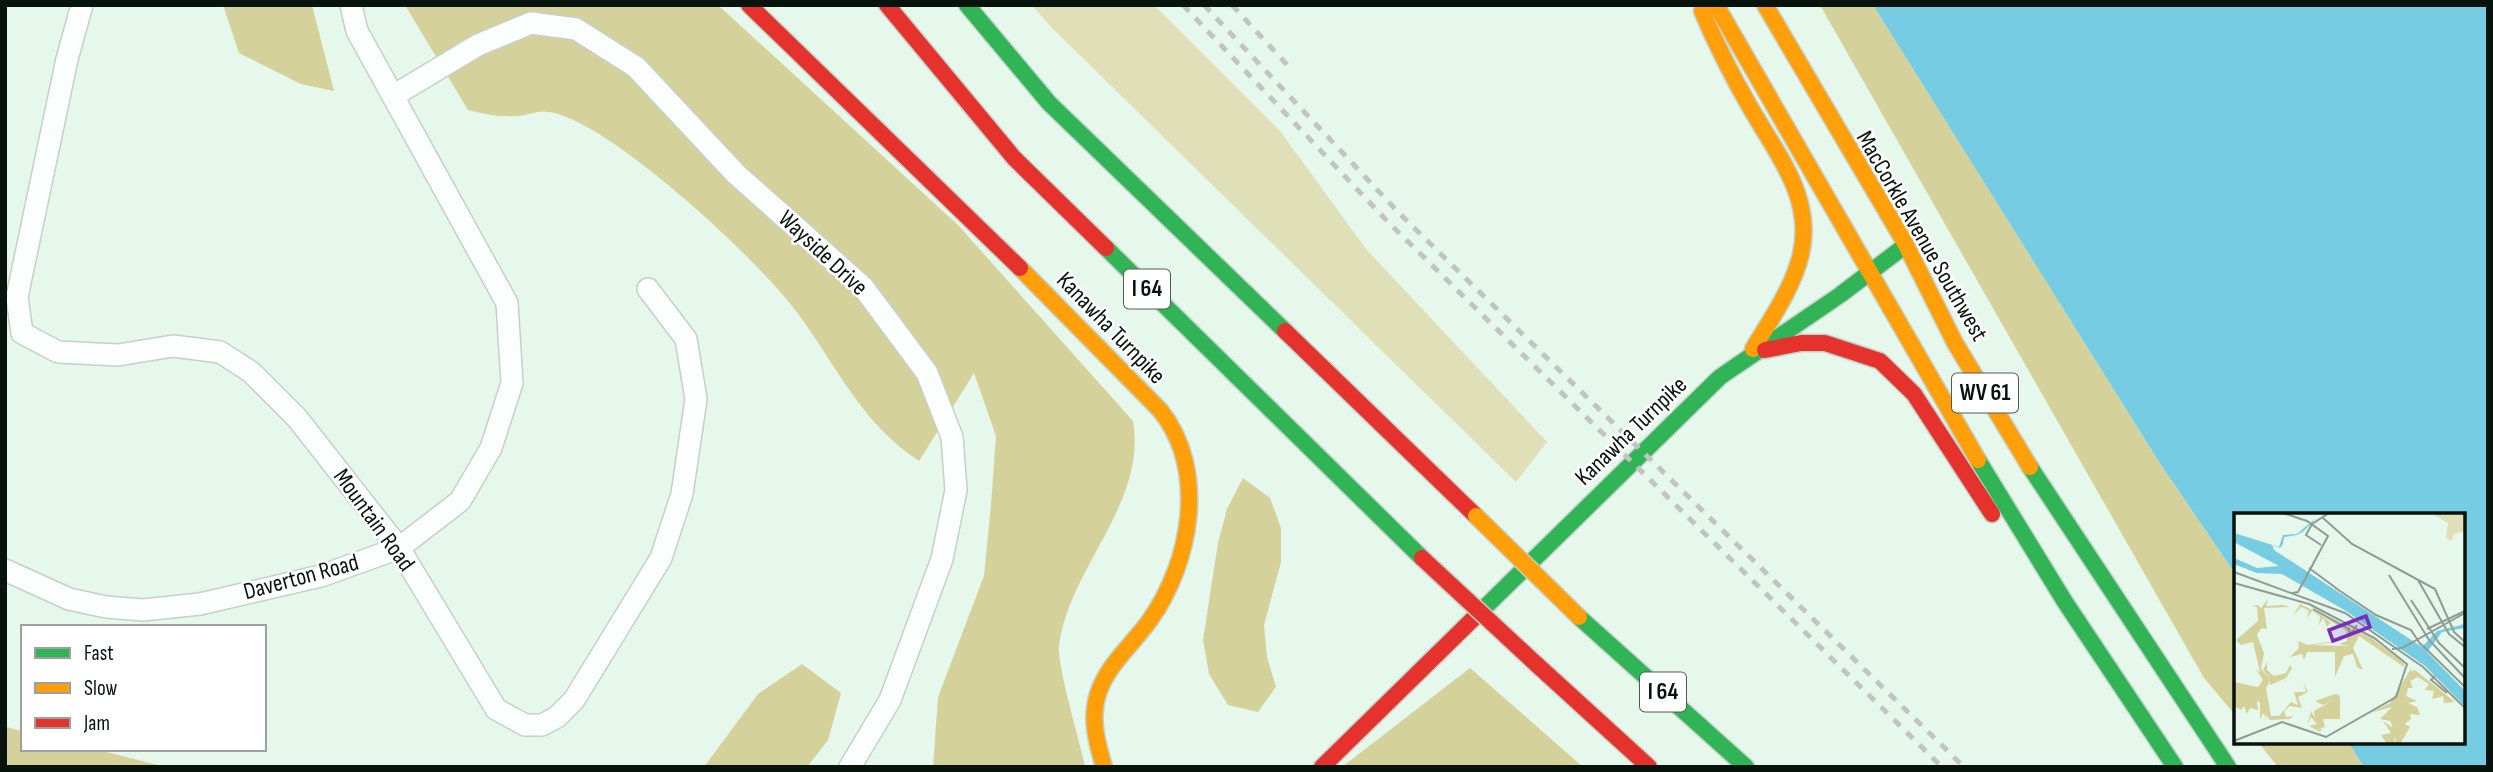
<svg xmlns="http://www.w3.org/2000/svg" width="2493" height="772" font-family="'Sofia Sans Condensed',sans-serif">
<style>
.green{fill:#dfdfb8}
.forest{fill:#d5d19b}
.water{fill:#76cce2}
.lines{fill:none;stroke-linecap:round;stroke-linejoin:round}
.street-casing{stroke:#c4d1c9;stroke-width:24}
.fast-casing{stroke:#c4d1c9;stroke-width:19}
.slow-casing{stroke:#c4d1c9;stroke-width:19}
.jam-casing{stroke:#c4d1c9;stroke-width:19}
.street{stroke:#fbfefc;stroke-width:21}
.fast{stroke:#30b455;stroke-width:16}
.slow{stroke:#ff9f0a;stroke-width:16}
.jam{stroke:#e5322d;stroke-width:16}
.rail{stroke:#c0c4c2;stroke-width:5;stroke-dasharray:9 9;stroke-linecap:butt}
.slow-bridge-casing{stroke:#c4d1c9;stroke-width:19;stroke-linecap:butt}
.jam-bridge-casing{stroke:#c4d1c9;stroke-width:19;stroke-linecap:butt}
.slow-bridge{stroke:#ff9f0a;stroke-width:16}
.jam-bridge{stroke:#e5322d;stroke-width:16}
.labels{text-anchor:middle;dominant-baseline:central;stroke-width:5;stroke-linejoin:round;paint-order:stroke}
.shield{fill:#fff;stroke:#535a56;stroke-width:2}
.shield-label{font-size:23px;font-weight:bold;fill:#09130d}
.street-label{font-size:24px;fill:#09130d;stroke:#fff}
.inset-road{fill:none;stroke:#8e9c93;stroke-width:2}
.view{fill:#7b2cbf;fill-opacity:0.15;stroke:#7b2cbf;stroke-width:3.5}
.inset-edge{fill:none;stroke:#09130d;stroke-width:3.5}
</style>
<rect width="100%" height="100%" fill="#e6f7ec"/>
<polygon class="green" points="1032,5 1154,5 1280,131 1366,249 1547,442 1516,482 1050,26"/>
<g class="forest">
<polygon points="223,5 312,5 334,91 301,84 239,53"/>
<path d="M405,5H718L958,225L1133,421C1147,504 1069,567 1059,646C1057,666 1080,742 1085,767H933L938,697L984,576L991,505L996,436L974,373L919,461C862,424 838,368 799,315C759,260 624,136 561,115C536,107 537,115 515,116C499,117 484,114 468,110Z"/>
<polygon points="1820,5 1873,5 2161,465 2236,575 2236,716 2204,678"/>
<polygon points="1243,478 1270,498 1281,528 1281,562 1264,625 1267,657 1276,687 1258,712 1228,705 1209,674 1203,640 1218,543 1227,509"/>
<polygon points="802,664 841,693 828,740 807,767 704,767 758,694"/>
<polygon points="1470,668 1583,767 1342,767"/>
<polygon points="5,727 23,731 23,749 95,749 165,767 5,767"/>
<polygon points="2258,742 2348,742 2364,767 2278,767"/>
</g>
<polygon class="water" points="1873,5 2488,5 2488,767 2364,767 2348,742 2463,742 2463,515 2236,515 2236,575 2161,465"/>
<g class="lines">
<g class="street-casing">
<g id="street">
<polyline points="82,5 67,59 17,297 22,333 58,352 118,355 173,346 220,352 251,372 297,418 399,548 496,709 525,725 542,725 557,717 574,700 661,558 682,494 696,399 686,339 648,289"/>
<polyline points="393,96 478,45 531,23 576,29 636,67 736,174 863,287 927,373 952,437 956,490 942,559 890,700 850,767"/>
<polyline points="5,570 69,599 106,607 143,610 200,604 321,576 399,548 460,501 491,448 512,383 507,303 357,31 351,5"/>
</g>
</g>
<g class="fast-casing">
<g id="fast">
<polyline points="967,5 1049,103 1285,331"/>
<polyline points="1106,248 1422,558"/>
<polyline points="1978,460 2065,602 2175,767"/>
<polyline points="2030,467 2228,767"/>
<polyline points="1579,617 1746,767"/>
<polyline points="1474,618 1720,377 1840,295 1906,245"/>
</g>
</g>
<g class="slow-casing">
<g id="slow">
<polyline points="1716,5 1978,460"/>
<polyline points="1765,5 1905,243 1955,343 2030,467"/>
<path d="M1702,11C1716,44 1732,76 1750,107C1776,153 1814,197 1801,254C1793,288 1771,319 1753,349"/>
<path d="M1020,268L1160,410C1208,470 1191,562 1150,620C1133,644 1107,665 1098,694C1090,719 1097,743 1104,767"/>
</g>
</g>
<g class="jam-casing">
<g id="jam">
<polyline points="749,5 1020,268"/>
<polyline points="887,5 1014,158 1106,248"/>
<polyline points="1285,331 1476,516"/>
<polyline points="1765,350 1801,343 1825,343 1880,361 1914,394 1992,514"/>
<polyline points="1535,663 1649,767"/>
<polyline points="1322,767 1474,618"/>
</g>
</g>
<use href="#street" class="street"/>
<use href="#fast" class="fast"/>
<use href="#slow" class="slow"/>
<use href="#jam" class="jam"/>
<g class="rail">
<polyline points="1183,5 1389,223 1942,767"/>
<polyline points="1204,5 1399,213 1964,767"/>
<polyline points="1232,5 1290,68"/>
</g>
<g class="slow-bridge-casing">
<polyline id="slow-bridge" points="1476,516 1579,617"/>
</g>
<g class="jam-bridge-casing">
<polyline id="jam-bridge" points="1422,558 1535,663"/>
</g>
<use href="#slow-bridge" class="slow-bridge"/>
<use href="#jam-bridge" class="jam-bridge"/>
</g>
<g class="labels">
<g class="shield">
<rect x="1124" y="269.5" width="46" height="39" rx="5"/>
<rect x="1952" y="373.5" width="66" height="39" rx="5"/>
<rect x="1640" y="672.5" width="46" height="39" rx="5"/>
</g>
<g class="shield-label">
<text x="1147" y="289">I 64</text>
<text x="1985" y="393">WV 61</text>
<text x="1663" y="692">I 64</text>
</g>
<g class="street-label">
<text transform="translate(1922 236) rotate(60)">MacCorkle Avenue Southwest</text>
<text transform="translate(823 253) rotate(43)">Wayside Drive</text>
<text transform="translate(1111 328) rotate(46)">Kanawha Turnpike</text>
<text transform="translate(1631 431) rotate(-44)">Kanawha Turnpike</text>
<text transform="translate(374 520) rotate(54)">Mountain Road</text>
<text transform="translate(301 577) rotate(-15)">Daverton Road</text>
</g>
</g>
<g transform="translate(2234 513)">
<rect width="231" height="231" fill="#e6f7ec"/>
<path d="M231,0V18L220,21L217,28L212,25L214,10L198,1Z" fill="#dfdfb8"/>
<path d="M34,86L32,93L49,92L56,94L30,95L33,116L27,115L23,122L30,140L27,156L37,167L29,157L33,149V157L40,163L52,160L56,152L58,155L52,165L36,172V168L32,175L37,203H45L57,189L64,192L60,179H72L69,169L74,179L64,184L68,195L56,193L50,198L52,204L59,203L56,206L36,207L31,201L33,208L29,200L26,207V190L23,187L24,197L16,195L13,201L10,193L7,197L0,193V169L24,174L29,167L22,156L26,159L19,129L7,132L2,127L24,108L23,94L18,93L24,92L27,95ZM66,91L137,125L170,149V154L125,123L119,135L129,157L123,154L119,141L110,143L101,164V139H73L70,147L68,141L56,144L65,135L64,128L74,132L108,127L111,122L109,127L107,128L79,132L115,133L105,131L113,128L112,118L84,100L96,109L101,116L96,110L93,114L89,105L85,112L86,103L78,98L72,106L75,98L67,94L59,103ZM178,154L177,159L181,157L221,189L210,190L209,183L198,186L200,178L191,177L195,171L184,164L176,168L179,175H174L172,183L183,188L174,190L183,194L186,202L176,201L177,206L171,211L176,214L166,231H162L161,223L160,231H153L147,222L157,220L149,208L159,215L156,208L146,206L158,194L136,200L156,190ZM101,181L105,182L106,184V206H89L91,214L82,217L88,216L86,219L75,213L83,211L77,204L73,212L77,198L81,205L80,198L103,185L89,192L81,188Z" fill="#d5d19b"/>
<path d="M83,4L70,18L63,22L50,24L49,31L46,35L38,32L40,37L188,134L203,118L231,111V115L208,119L193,139L231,178V193L191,153L112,98L48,61L23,60L0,51V45L23,55L45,53L0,29V20L45,34L49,22L63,21Z" fill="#76cce2"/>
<path class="inset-road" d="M49,0L73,8L94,23L64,79L58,80M88,4L118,31L201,76L220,119L231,129M87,32L72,22L78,11L95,0M75,55L106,78M0,59L111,100L189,154L231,195M155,62L195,127L231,165M184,67L215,121L231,134M0,70L75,91L142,126M103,76L142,102L177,117L187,132M177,87L205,130L231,155M79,96L115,116L116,122L123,112M193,116L231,98M187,131L231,174M158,136L168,135L231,100M201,163L197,167L213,180M0,228L48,209L92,224L162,184L173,151L139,124"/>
<path class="view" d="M132,103L136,114L99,128L95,117Z"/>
<rect width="231" height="231" class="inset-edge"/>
</g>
<rect width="2493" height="772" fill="none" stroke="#09130d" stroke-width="14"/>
<rect x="21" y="625" width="245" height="126" fill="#ffffff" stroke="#9da19e" stroke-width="2"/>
<rect x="35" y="648" width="35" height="10" fill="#30b455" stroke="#9da19e" stroke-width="2"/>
<text x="84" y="660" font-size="21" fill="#09130d">Fast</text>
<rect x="35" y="683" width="35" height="10" fill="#ff9f0a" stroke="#9da19e" stroke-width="2"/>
<text x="84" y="695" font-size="21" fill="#09130d">Slow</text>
<rect x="35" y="718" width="35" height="10" fill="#e5322d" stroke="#9da19e" stroke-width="2"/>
<text x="84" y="730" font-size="21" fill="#09130d">Jam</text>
</svg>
